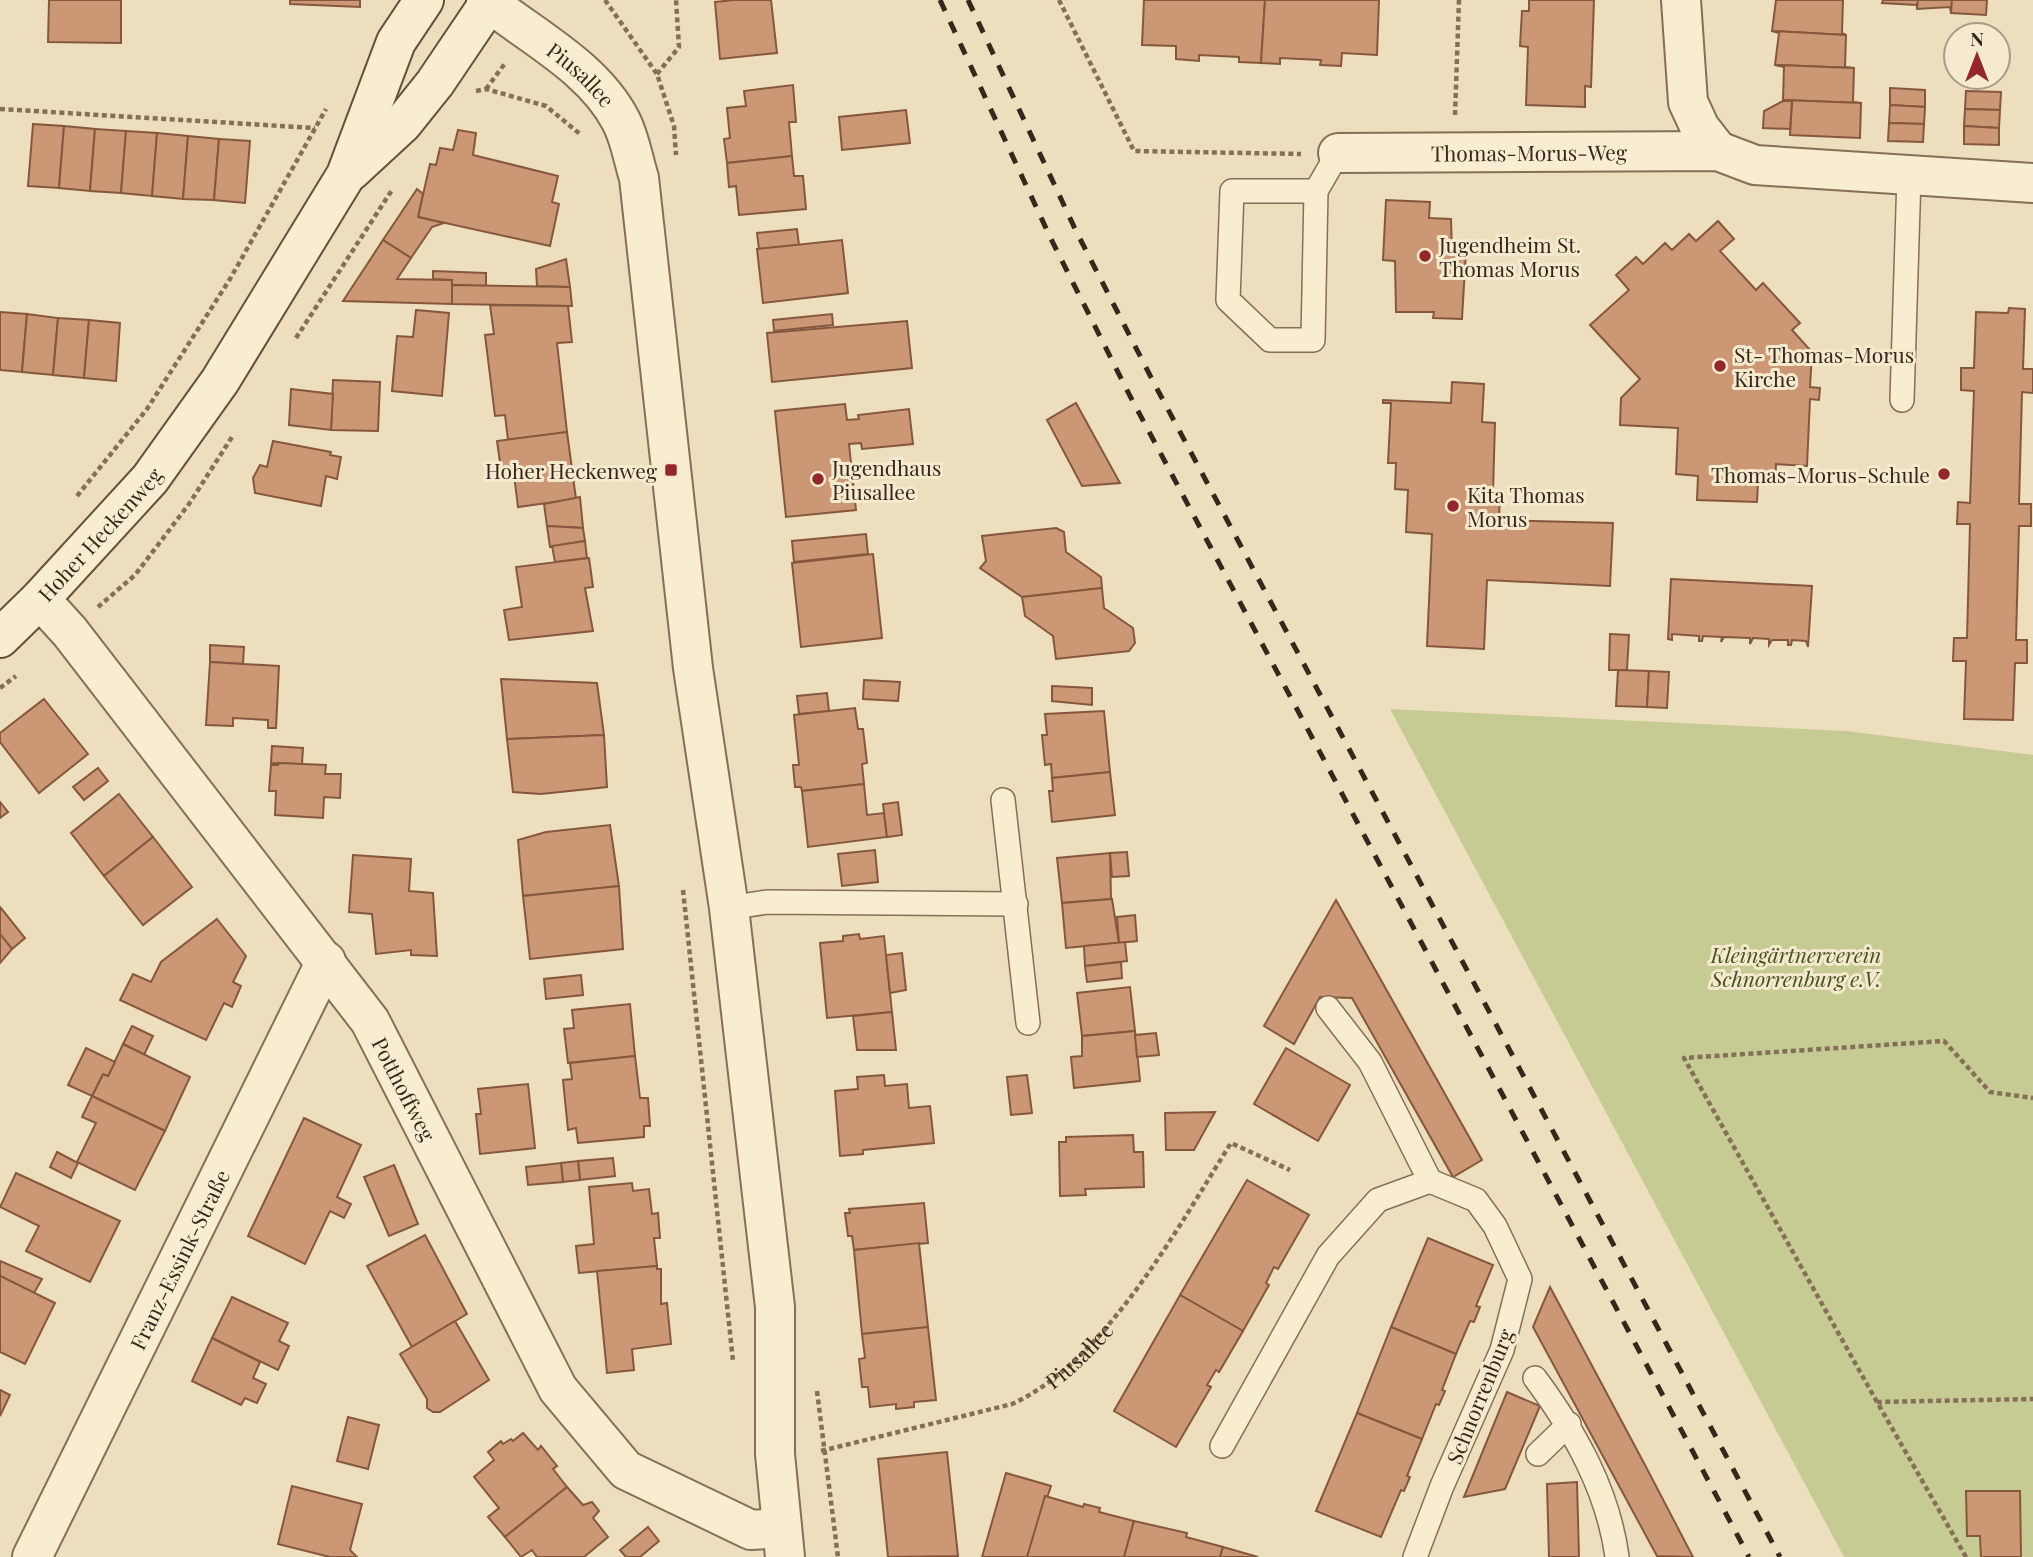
<svg xmlns="http://www.w3.org/2000/svg" width="2033" height="1557" font-family="'Playfair Display',serif">
<style>
.green{fill:#c6cb93}
.building{fill:#cc9774;stroke:#85583d;stroke-width:2}
.lines{fill:none;stroke-linecap:round;stroke-linejoin:round}
.lane-casing{stroke:#866f57;stroke-width:26}
.street-casing{stroke:#866f57;stroke-width:42}
.secondary-casing{stroke:#67503b;stroke-width:42}
.path{stroke:#866f57;stroke-width:4.5;stroke-dasharray:5 3.5;stroke-linecap:butt}
.lane{stroke:#f8ecd1;stroke-width:23}
.street{stroke:#f8ecd1;stroke-width:38}
.secondary{stroke:#f8ecd1;stroke-width:38}
.rail{stroke:#35271c;stroke-width:5;stroke-dasharray:12 12;stroke-linecap:butt}
.poi-dot{fill:#94272b;stroke:#f5e9ce;stroke-width:2.5}
.labels{text-anchor:middle;dominant-baseline:central;stroke-width:6;stroke-linejoin:round;paint-order:stroke}
.street-label{font-size:21px;fill:#35271c;stroke:#f5e9ce}
.poi-label{font-size:21px;fill:#35271c;stroke:#f5e9ce;text-anchor:start}
.park-label{font-size:21px;font-style:italic;fill:#475222;stroke:#f5e9ce}
</style>
<rect width="100%" height="100%" fill="#eddebe"/>
<polygon class="green" points="1390,709 1847,731 2033,755 2033,1557 1844,1557"/>
<g class="building">
<polygon points="49,0 121,0 121,43 48,42"/>
<polygon points="290,0 360,0 360,7 290,4"/>
<polygon points="734,0 771,0 777,53 720,59 715,2"/>
<polygon points="1144,0 1265,0 1261,63 1239,62 1239,57 1199,55 1199,61 1176,59 1176,46 1142,45"/>
<polygon points="1265,0 1379,0 1377,55 1342,53 1341,66 1320,65 1321,60 1280,58 1280,64 1261,63"/>
<polygon points="1529,0 1594,0 1591,87 1585,86 1585,107 1526,105 1528,47 1520,46 1522,11 1529,11"/>
<polygon points="1776,0 1843,0 1842,33 1846,35 1772,31"/>
<polygon points="1883,0 1918,0 1917,9 1917,5 1882,3"/>
<polygon points="1918,0 1952,0 1951,13 1950,7 1917,9"/>
<polygon points="1952,0 1987,0 1986,15 1951,13"/>
<polygon points="1772,31 1846,35 1845,67 1854,68 1775,65 1779,33"/>
<polygon points="1775,65 1854,68 1853,102 1861,103 1783,100 1784,67"/>
<polygon points="793,85 796,122 789,122 792,156 727,163 724,139 730,138 727,108 746,106 744,91"/>
<polygon points="1890,88 1925,90 1925,107 1890,105"/>
<polygon points="1966,91 2001,92 2000,110 1965,109"/>
<polygon points="1783,100 1861,103 1860,138 1790,135 1792,101"/>
<polygon points="1783,101 1792,101 1790,129 1763,128 1764,111"/>
<polygon points="1890,105 1925,107 1924,124 1889,123"/>
<polygon points="1965,109 2000,110 1999,128 1964,126"/>
<polygon points="906,110 910,143 842,150 839,117"/>
<polygon points="1889,123 1924,124 1923,142 1888,141"/>
<polygon points="33,124 64,126 59,188 28,186"/>
<polygon points="64,126 95,129 90,191 59,188"/>
<polygon points="1964,126 1999,128 1999,145 1964,144"/>
<polygon points="95,129 126,131 121,193 90,191"/>
<polygon points="458,130 476,133 473,155 558,176 552,202 559,204 550,246 418,217 430,164 436,165 440,148 453,150"/>
<polygon points="126,131 157,133 152,196 121,193"/>
<polygon points="157,133 188,136 183,199 152,196"/>
<polygon points="188,136 219,139 214,200 183,199"/>
<polygon points="219,139 250,141 245,203 214,200"/>
<polygon points="792,156 794,176 803,176 806,209 739,215 736,186 729,187 727,163"/>
<polygon points="417,189 423,194 418,217 444,223 432,227 411,258 383,240"/>
<polygon points="1386,200 1430,202 1429,218 1451,219 1452,251 1466,251 1462,319 1433,318 1434,312 1396,312 1395,261 1383,260"/>
<polygon points="1718,221 1734,239 1720,251 1756,290 1763,283 1800,323 1792,330 1812,352 1810,387 1820,388 1819,400 1810,399 1807,466 1776,464 1775,483 1758,482 1757,502 1697,500 1698,476 1676,474 1678,428 1620,425 1621,398 1640,379 1590,325 1629,290 1616,275 1636,257 1643,264 1665,243 1672,250 1689,234 1696,241"/>
<polygon points="797,229 799,245 759,249 757,233"/>
<polygon points="383,240 411,258 397,279 452,280 452,304 343,301"/>
<polygon points="842,240 848,293 763,303 757,249"/>
<polygon points="566,259 570,287 537,286 536,269"/>
<polygon points="433,271 486,273 486,286 452,285 452,280 433,279"/>
<polygon points="452,285 570,287 572,306 452,304"/>
<polygon points="490,305 568,306 572,342 557,343 567,432 508,440 505,415 495,416 485,335 494,334"/>
<polygon points="2009,308 2025,309 2023,369 2033,369 2033,393 2022,392 2019,504 2031,504 2031,526 2019,526 2016,640 2027,640 2027,663 2015,663 2013,720 1964,719 1966,661 1953,661 1954,638 1967,638 1970,524 1957,524 1958,502 1970,503 1974,391 1961,390 1961,368 1974,368 1976,312 2008,313"/>
<polygon points="416,310 449,313 442,396 392,391 397,336 413,337"/>
<polygon points="0,312 27,314 22,372 0,370"/>
<polygon points="27,314 58,318 53,375 22,372"/>
<polygon points="832,314 833,325 774,331 773,320"/>
<polygon points="58,318 89,320 84,378 53,375"/>
<polygon points="89,320 120,323 116,381 84,378"/>
<polygon points="907,321 912,368 772,382 767,333"/>
<polygon points="333,380 380,382 378,431 331,430"/>
<polygon points="1452,382 1484,384 1482,422 1495,423 1493,492 1500,492 1499,520 1613,523 1610,586 1487,580 1484,649 1427,646 1432,534 1406,532 1408,490 1395,489 1396,463 1388,463 1391,403 1383,403 1383,400 1451,403"/>
<polygon points="291,389 333,394 331,430 289,425"/>
<polygon points="1076,403 1120,483 1082,486 1047,420"/>
<polygon points="845,404 847,420 859,419 858,415 909,409 913,444 862,449 861,443 849,444 856,510 786,517 775,411"/>
<polygon points="567,432 576,499 518,507 513,467 501,469 497,441"/>
<polygon points="273,441 331,452 330,455 341,457 337,479 326,476 321,506 255,493 253,478 260,465 267,467"/>
<polygon points="580,497 583,528 547,526 544,504"/>
<polygon points="547,526 583,528 585,541 550,547"/>
<polygon points="1056,528 1064,532 1066,552 1101,577 1102,588 1022,597 980,568 986,561 982,536"/>
<polygon points="866,534 868,554 794,562 792,541"/>
<polygon points="585,541 587,558 555,562 552,546"/>
<polygon points="873,554 882,638 801,647 792,563"/>
<polygon points="589,558 593,587 585,588 593,631 509,640 504,610 522,607 516,567"/>
<polygon points="1671,579 1812,586 1808,647 1806,641 1792,640 1791,645 1788,645 1788,640 1772,640 1769,645 1769,639 1753,638 1750,644 1750,638 1724,637 1721,642 1722,637 1703,636 1702,641 1699,641 1699,636 1672,634 1672,640 1668,639"/>
<polygon points="1102,588 1104,608 1133,628 1135,643 1129,651 1056,659 1053,636 1025,616 1022,597"/>
<polygon points="1610,634 1629,635 1627,670 1609,670"/>
<polygon points="210,645 244,647 243,664 210,662"/>
<polygon points="210,662 279,666 276,728 268,728 268,720 233,718 233,726 206,725"/>
<polygon points="1618,670 1649,671 1647,707 1616,706"/>
<polygon points="1649,671 1669,672 1667,708 1647,707"/>
<polygon points="501,679 597,683 604,735 507,739"/>
<polygon points="864,680 900,682 898,701 863,699"/>
<polygon points="1052,686 1092,688 1092,705 1052,701"/>
<polygon points="827,693 829,711 799,714 797,696"/>
<polygon points="44,699 88,754 39,793 0,742 0,733"/>
<polygon points="855,708 858,729 863,729 867,763 862,764 864,784 802,791 801,787 795,787 793,765 799,765 794,715"/>
<polygon points="1104,711 1110,772 1052,778 1051,764 1045,765 1042,735 1047,735 1045,714"/>
<polygon points="604,735 607,787 541,794 513,792 507,739"/>
<polygon points="272,746 303,748 302,764 271,763"/>
<polygon points="278,763 326,765 325,774 341,774 340,798 324,797 323,818 275,815 276,791 269,791 271,765 278,765"/>
<polygon points="98,768 108,781 84,800 73,787"/>
<polygon points="1110,772 1115,815 1052,822 1049,791 1053,791 1052,778"/>
<polygon points="864,784 867,815 884,813 887,837 808,847 802,791"/>
<polygon points="119,794 153,837 104,876 71,833"/>
<polygon points="0,802 8,812 0,818"/>
<polygon points="898,802 902,835 887,837 883,804"/>
<polygon points="610,825 619,886 523,896 518,840 546,832"/>
<polygon points="153,837 192,887 143,925 104,876"/>
<polygon points="875,850 878,882 842,886 838,854"/>
<polygon points="1127,852 1129,876 1112,877 1110,853"/>
<polygon points="1110,853 1111,899 1062,903 1057,858"/>
<polygon points="353,855 411,859 409,891 433,893 437,956 411,955 411,950 376,954 372,914 349,912"/>
<polygon points="619,886 623,949 530,959 523,896"/>
<polygon points="1112,899 1119,943 1066,948 1062,903"/>
<polygon points="1336,900 1482,1160 1453,1177 1352,998 1320,997 1294,1044 1264,1026"/>
<polygon points="0,907 25,938 12,949 0,934"/>
<polygon points="1135,915 1137,941 1119,943 1117,917"/>
<polygon points="217,919 246,956 233,982 241,986 232,1007 224,1003 206,1040 120,1000 133,974 151,982 161,962"/>
<polygon points="0,934 12,949 0,963"/>
<polygon points="859,934 860,939 884,936 892,1012 827,1018 820,943 843,941 843,936"/>
<polygon points="1125,942 1127,961 1085,966 1084,946"/>
<polygon points="902,953 906,990 890,993 886,955"/>
<polygon points="1121,962 1122,978 1087,982 1085,966"/>
<polygon points="581,975 583,995 546,999 544,979"/>
<polygon points="1130,987 1135,1031 1082,1036 1077,993"/>
<polygon points="630,1004 635,1056 568,1063 564,1029 574,1028 572,1010"/>
<polygon points="892,1012 896,1050 857,1050 853,1016"/>
<polygon points="132,1026 153,1036 144,1055 123,1044"/>
<polygon points="1135,1031 1140,1081 1074,1088 1071,1057 1082,1056 1082,1036"/>
<polygon points="1156,1033 1159,1055 1137,1057 1135,1035"/>
<polygon points="123,1044 190,1077 165,1131 92,1096 103,1074 108,1076"/>
<polygon points="86,1048 115,1062 108,1076 103,1074 92,1096 68,1085"/>
<polygon points="1286,1048 1350,1085 1318,1141 1254,1104"/>
<polygon points="635,1056 640,1098 648,1098 650,1126 644,1126 644,1137 578,1143 576,1128 568,1130 563,1080 572,1079 570,1063"/>
<polygon points="884,1075 885,1086 907,1084 909,1108 930,1106 934,1143 863,1150 863,1154 840,1156 835,1091 858,1089 857,1077"/>
<polygon points="1027,1075 1032,1113 1011,1115 1007,1077"/>
<polygon points="528,1084 535,1148 480,1154 476,1114 481,1114 478,1089"/>
<polygon points="92,1096 165,1131 135,1190 77,1162 96,1123 82,1117"/>
<polygon points="1215,1112 1194,1150 1166,1150 1165,1113"/>
<polygon points="304,1118 361,1145 337,1197 351,1204 344,1218 330,1211 305,1264 248,1236"/>
<polygon points="1133,1135 1134,1152 1143,1152 1144,1187 1085,1189 1086,1195 1060,1196 1059,1142 1066,1142 1066,1137"/>
<polygon points="57,1152 78,1163 71,1178 50,1167"/>
<polygon points="613,1158 615,1176 580,1180 578,1161"/>
<polygon points="578,1161 580,1180 563,1182 561,1163"/>
<polygon points="561,1163 563,1182 528,1185 526,1167"/>
<polygon points="394,1165 418,1224 389,1236 364,1177"/>
<polygon points="16,1173 120,1221 90,1282 26,1251 39,1226 0,1207"/>
<polygon points="1247,1180 1309,1215 1278,1269 1274,1267 1266,1283 1269,1285 1243,1331 1180,1295"/>
<polygon points="632,1183 633,1191 649,1189 652,1214 658,1213 660,1238 654,1238 657,1266 579,1273 576,1246 594,1244 589,1187"/>
<polygon points="924,1203 928,1243 854,1250 852,1236 848,1236 845,1213 850,1213 849,1209"/>
<polygon points="425,1235 467,1314 412,1347 367,1266"/>
<polygon points="1428,1238 1493,1265 1476,1306 1480,1307 1474,1322 1470,1321 1456,1354 1391,1327"/>
<polygon points="919,1243 928,1327 862,1334 854,1250"/>
<polygon points="0,1261 42,1279 34,1293 0,1276"/>
<polygon points="657,1266 657,1269 661,1269 661,1304 667,1303 671,1344 632,1349 634,1370 607,1373 597,1271"/>
<polygon points="0,1276 55,1303 25,1364 0,1352"/>
<polygon points="1550,1287 1645,1465 1693,1557 1657,1556 1533,1327"/>
<polygon points="1180,1295 1243,1331 1219,1372 1216,1370 1207,1385 1211,1387 1176,1447 1114,1411"/>
<polygon points="232,1297 288,1323 279,1341 289,1346 278,1370 212,1338"/>
<polygon points="455,1321 489,1380 440,1412 433,1412 427,1408 427,1399 400,1354"/>
<polygon points="928,1327 936,1400 914,1402 914,1407 896,1409 896,1404 870,1407 868,1387 862,1387 859,1359 865,1358 862,1334"/>
<polygon points="1391,1327 1456,1354 1442,1390 1445,1391 1439,1405 1436,1404 1422,1439 1357,1413"/>
<polygon points="212,1338 260,1362 253,1378 266,1384 257,1403 245,1398 241,1405 192,1381"/>
<polygon points="0,1390 10,1395 0,1416"/>
<polygon points="1507,1392 1540,1406 1505,1489 1464,1497"/>
<polygon points="1357,1413 1422,1439 1407,1476 1410,1477 1404,1491 1401,1490 1381,1537 1316,1511"/>
<polygon points="348,1417 379,1425 368,1469 337,1461"/>
<polygon points="523,1433 538,1450 541,1446 557,1466 553,1469 567,1487 505,1537 488,1517 499,1508 474,1477 494,1460 488,1452 501,1441 503,1444 511,1439 513,1441"/>
<polygon points="947,1452 958,1556 888,1557 878,1459"/>
<polygon points="1006,1473 1051,1486 1027,1557 982,1557"/>
<polygon points="1577,1482 1579,1557 1549,1557 1547,1484"/>
<polygon points="292,1486 362,1504 350,1550 357,1557 330,1557 278,1544"/>
<polygon points="567,1487 583,1505 592,1502 599,1511 593,1518 608,1537 584,1557 537,1557 532,1550 521,1557 505,1537"/>
<polygon points="1966,1491 2020,1491 2021,1557 1981,1557 1980,1536 1967,1536"/>
<polygon points="1045,1496 1083,1507 1084,1504 1100,1508 1099,1512 1134,1521 1124,1557 1027,1557"/>
<polygon points="1134,1521 1187,1533 1186,1537 1223,1547 1220,1557 1124,1557"/>
<polygon points="648,1527 659,1541 640,1557 626,1557 620,1550"/>
<polygon points="1223,1547 1258,1557 1220,1557"/>
</g>
<g class="lines">
<g class="lane-casing">
<g id="lane">
<polyline points="1316,191 1313,340 1270,340 1228,300 1232,191 1316,191 1338,153"/>
<polyline points="1902,400 1909,176"/>
<polyline points="1003,800 1028,1023"/>
<polyline points="729,908 767,902 1016,904"/>
<polyline points="1328,1008 1370,1062 1430,1181 1476,1200 1495,1226 1520,1279 1502,1350 1442,1486 1415,1557"/>
<path d="M1535,1378C1575,1432 1608,1490 1617,1557"/>
<polyline points="1222,1446 1328,1256 1378,1200 1430,1181"/>
<polyline points="1538,1454 1569,1424"/>
</g>
</g>
<g class="street-casing">
<g id="street">
<path id="s2" d="M486,0C532,37 593,67 621,121C630,138 633,159 639,178L693,668L729,908L775,1307V1454L785,1557"/>
<polyline points="1681,0 1688,102 1700,128 1718,151"/>
<path id="s3" d="M1338,153L1718,151L1755,165L2033,183"/>
<path id="s4" d="M40,599L70,632L370,1021L558,1389L626,1470L751,1530L782,1528"/>
<path id="s5" d="M32,1557L326,961"/>
</g>
</g>
<g class="secondary-casing">
<g id="secondary">
<polyline points="351,171 403,123 435,83 491,0"/>
<path id="s6" d="M0,638L40,599L150,479L220,381L346,175L396,42L424,0"/>
</g>
</g>
<g class="path">
<polyline points="605,0 657,74 674,126 676,155"/>
<polyline points="1059,0 1134,151 1301,154"/>
<polyline points="657,74 679,47 676,0"/>
<polyline points="486,89 506,62"/>
<polyline points="476,91 486,89 546,106 580,134"/>
<polyline points="0,109 315,128"/>
<polyline points="1455,115 1459,0"/>
<polyline points="296,338 392,190"/>
<polyline points="77,496 147,409 230,279 326,109"/>
<polyline points="98,607 135,575 189,504 232,437"/>
<polyline points="0,688 16,676"/>
<polyline points="683,890 733,1361"/>
<polyline points="817,1391 838,1557"/>
<polyline points="1877,1402 1684,1058 1944,1041 1990,1092 2033,1098"/>
<path id="s1" d="M821,1451L1012,1404C1105,1362 1178,1227 1231,1143L1290,1170"/>
<polyline points="1966,1557 1877,1402 2033,1399"/>
</g>
<use href="#lane" class="lane"/>
<use href="#street" class="street"/>
<use href="#secondary" class="secondary"/>
<g class="rail">
<polyline points="940,0 1051,239 1130,396 1749,1557"/>
<polyline points="968,0 1076,231 1155,385 1780,1557"/>
</g>
</g>
<g class="poi-dot">
<circle cx="1425" cy="256" r="7"/>
<circle cx="1720" cy="366" r="7"/>
<rect x="664" y="463" width="14" height="14" rx="3.5"/>
<circle cx="1944" cy="474" r="7"/>
<circle cx="818" cy="479" r="7"/>
<circle cx="1453" cy="506" r="7"/>
</g>
<g class="labels">
<g class="street-label">
<text stroke="none"><textPath href="#s2" startOffset="121">Piusallee</textPath></text>
<text stroke="none"><textPath href="#s3" startOffset="191">Thomas-Morus-Weg</textPath></text>
<text stroke="none"><textPath href="#s6" startOffset="144">Hoher Heckenweg</textPath></text>
<text stroke="none"><textPath href="#s4" startOffset="612">Potthoffweg</textPath></text>
<text stroke="none"><textPath href="#s5" startOffset="332">Franz-Essink-Straße</textPath></text>
<text stroke="none"><textPath href="#s1" startOffset="280">Piusallee</textPath></text>
<text transform="translate(1479 1396) rotate(-68)">Schnorrenburg</text>
</g>
<g class="poi-label">
<text x="1439" y="244">Jugendheim St.<tspan x="1439" dy="24">Thomas Morus</tspan></text>
<text x="1734" y="354">St- Thomas-Morus<tspan x="1734" dy="24">Kirche</tspan></text>
<text x="832" y="467">Jugendhaus<tspan x="832" dy="24">Piusallee</tspan></text>
<text x="657" y="470" text-anchor="end">Hoher Heckenweg</text>
<text x="1930" y="474" text-anchor="end">Thomas-Morus-Schule</text>
<text x="1467" y="494">Kita Thomas<tspan x="1467" dy="24">Morus</tspan></text>
</g>
<g class="park-label">
<text x="1796" y="954">Kleingärtnerverein<tspan x="1796" dy="24">Schnorrenburg e.V.</tspan></text>
</g>
</g>
<g transform="translate(1977 56)"><circle r="33" fill="#f5e9ce" stroke="#a89b87" stroke-width="2"/>
<path d="M0-5L12 26L0 18L-12 26Z" fill="#94272b"/>
<text y="-10" font-size="19" font-weight="bold" text-anchor="middle" fill="#35271c">N</text>
</g>
</svg>
